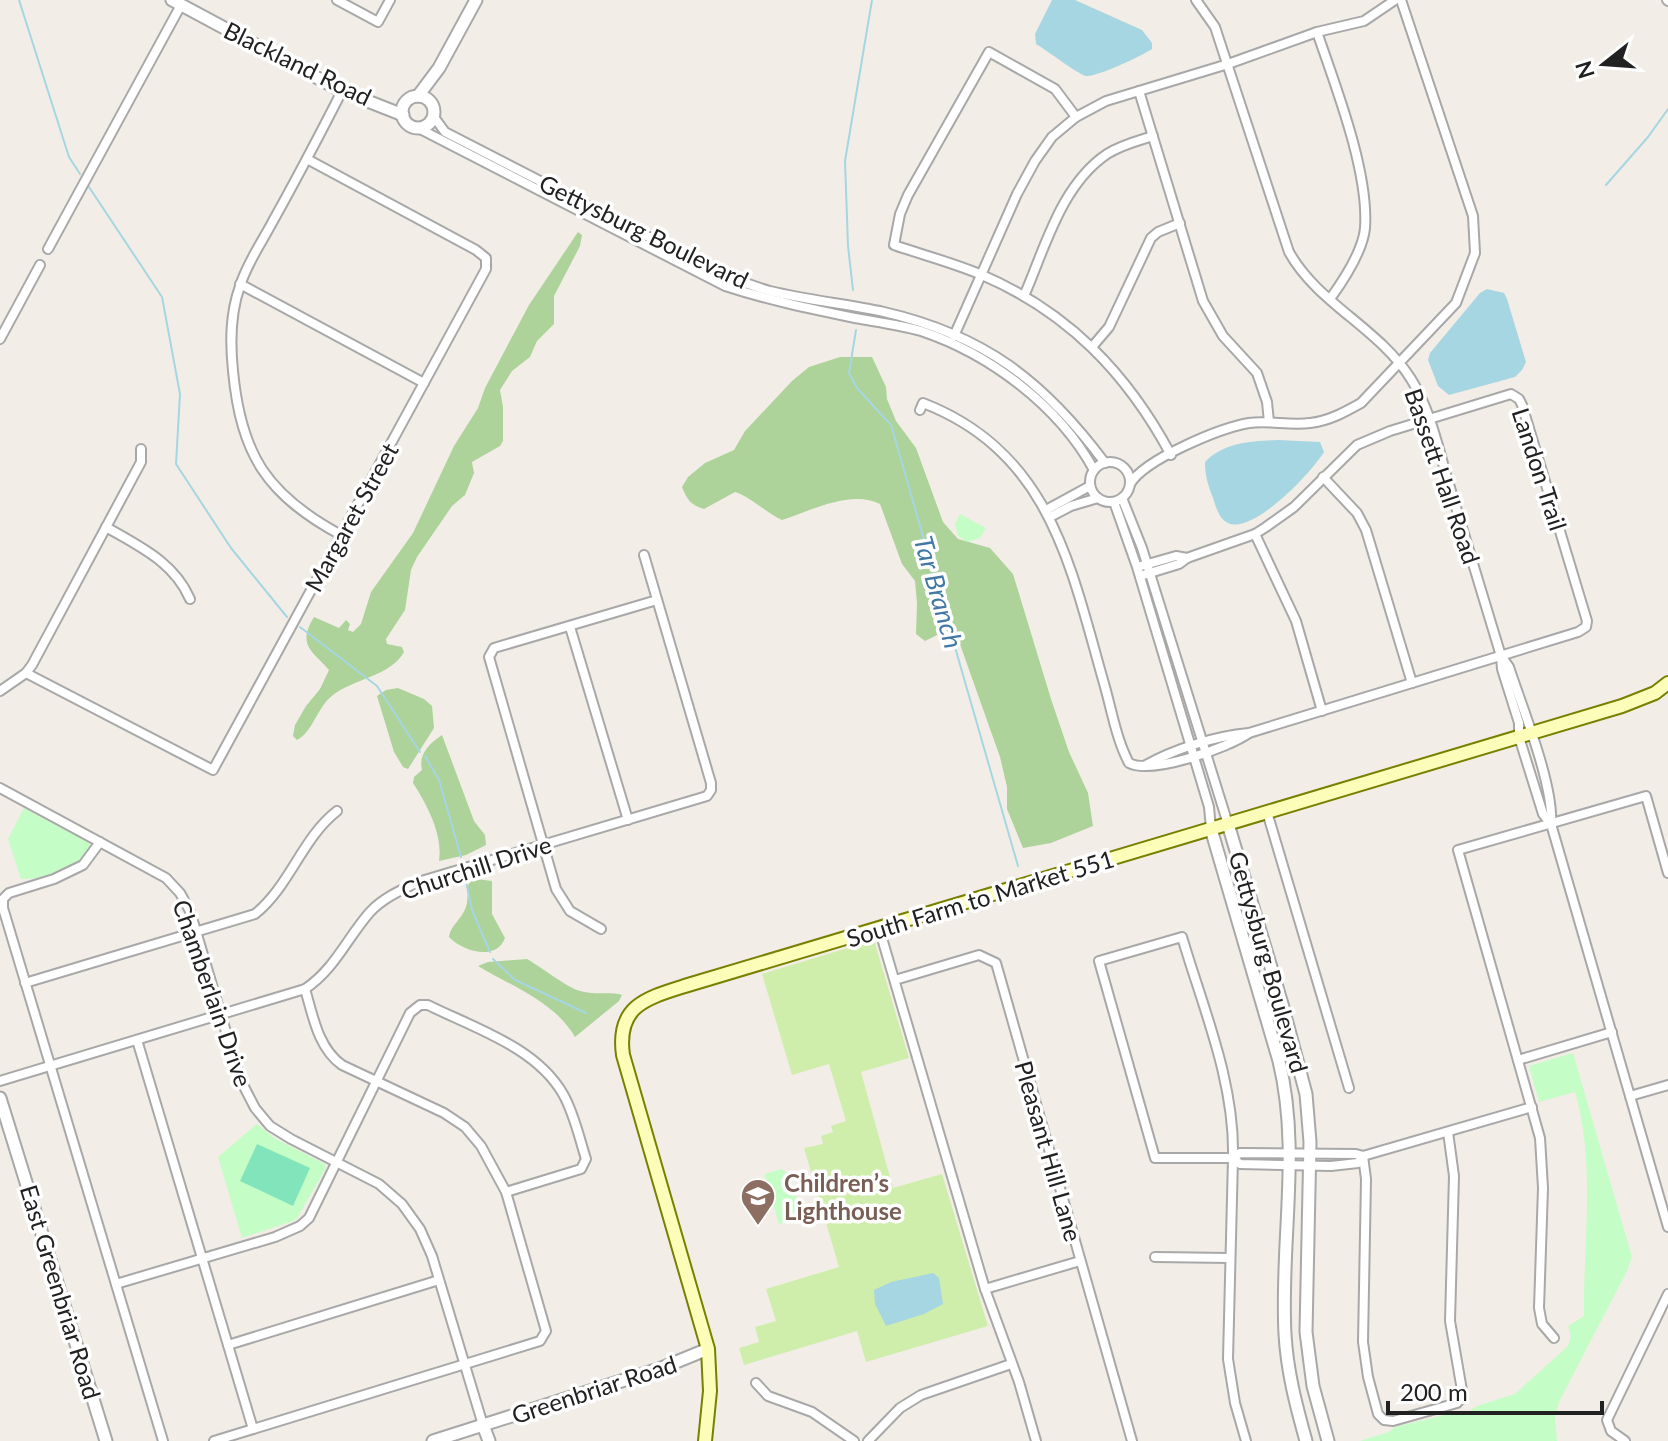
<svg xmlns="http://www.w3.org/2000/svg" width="1668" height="1441" font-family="Lato,sans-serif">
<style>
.grass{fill:#cfeeab}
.forest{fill:#add39a}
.park{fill:#c4fdc6}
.pitch{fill:#82e4ba}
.water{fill:#a6d6e1}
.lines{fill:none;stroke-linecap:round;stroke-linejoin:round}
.stream{stroke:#a6d6e1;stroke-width:2}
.minor-casing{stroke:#a8a8a8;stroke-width:12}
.tertiary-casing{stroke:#a8a8a8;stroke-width:15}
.secondary-casing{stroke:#788000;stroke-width:16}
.minor{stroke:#fff;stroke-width:8}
.tertiary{stroke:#fff;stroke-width:11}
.secondary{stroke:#fdfdba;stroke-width:12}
.labels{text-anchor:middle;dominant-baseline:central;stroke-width:7;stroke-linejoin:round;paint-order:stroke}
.street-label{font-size:24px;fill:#212121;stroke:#fff}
.education-label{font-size:24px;font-weight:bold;fill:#785e54;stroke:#fff;text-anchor:start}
.water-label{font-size:26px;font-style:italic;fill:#4278a6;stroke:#fff}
</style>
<rect width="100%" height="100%" fill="#f2eee7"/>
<polygon class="grass" points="874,940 909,1058 861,1072 893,1188 942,1174 988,1326 866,1362 857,1331 744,1365 739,1348 759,1342 755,1327 776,1321 766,1289 839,1267 804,1148 823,1144 821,1136 833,1132 831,1126 846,1121 829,1064 792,1075 762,974"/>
<g class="forest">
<path d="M578,232L582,235L580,246L554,296V324L537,341L530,357L512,371L500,390L503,407V441L500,446L472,462L474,473L465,495L452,506L417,557L411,570L405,610L386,639L387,644L402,647L404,652C391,676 353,679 333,695C317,707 313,732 297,740L293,736L295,725L306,706L320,689L329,670C314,652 296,646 314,617L339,628L346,620L350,624L348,630L353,632L361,624L371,592L413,533L454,446L478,408L485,388L529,305Z"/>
<path d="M840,357H872L886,387L887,399L896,421L916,448L943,522L958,539L990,548L1013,574L1051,699L1069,752L1088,793L1093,826L1051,843L1023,848L1007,809V787L1000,757L956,633L945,631L925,641L916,634L917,603L915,581L902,564L880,504C851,489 810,511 782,520C765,512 751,497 735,492L704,509C691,505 687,500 682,487L688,477L705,463L734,450L745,431L792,381L809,367Z"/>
<polygon points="398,688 424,699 432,706 434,728 408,769 403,767 394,752 377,696 386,690"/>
<path d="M442,735L474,821L485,835L486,845L466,855L439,861C443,834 427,805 413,783L414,777L422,770C418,754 430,743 442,735Z"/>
<path d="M476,879L492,881V914L505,938C496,962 462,951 449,937C450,926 462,919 466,907C469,898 466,889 470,880Z"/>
<path d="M527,959C541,967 564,985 577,990C593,996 611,991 622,995L619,1001L575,1037C555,1002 511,986 478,966L488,962Z"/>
</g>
<g class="park">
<polygon points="960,514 986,528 980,538 968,542 958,536 955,524"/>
<path d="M24,808L88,842L90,847C78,868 45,880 21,879L8,839Z"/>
<path d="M1573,1053L1632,1257L1627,1271L1559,1402L1555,1416L1557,1441H1360L1389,1432L1395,1427L1457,1412H1468L1477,1406L1515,1394L1568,1346L1571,1336L1568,1326L1584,1316C1583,1241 1596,1165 1575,1092L1539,1102L1529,1066Z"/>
<polygon points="257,1124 274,1138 325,1164 326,1168 296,1220 242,1238 218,1157"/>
<polygon points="781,1169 789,1174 802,1217 779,1224 765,1174"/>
</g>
<polygon class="pitch" points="257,1144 310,1168 293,1206 240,1181"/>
<g class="water">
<path d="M1052,0H1075L1142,30L1152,43V49C1142,56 1097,77 1086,76C1079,75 1045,49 1036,44L1035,34Z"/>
<polygon points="1487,289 1504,293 1507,299 1526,362 1522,370 1515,377 1449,395 1438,386 1428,360 1430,353 1480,293"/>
<path d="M1278,440L1320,442L1324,452C1312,472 1253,535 1228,523C1219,519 1216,507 1213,498C1208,485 1205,476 1205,462C1224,442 1253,441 1278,440Z"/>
<polygon points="933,1273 939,1278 943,1304 924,1314 886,1326 875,1304 874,1290 891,1282"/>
</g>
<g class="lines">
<g class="stream">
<polyline points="19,0 69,157 80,174"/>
<polyline points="1606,185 1648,137 1668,109"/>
<polyline points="89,187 162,297 180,394 176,464 231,548 287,617"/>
<polyline points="853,290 848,246 845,161 872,0"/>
<polyline points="856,330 849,373 857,388 891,425 1018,866"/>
<polyline points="300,627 377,686 420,752"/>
<polyline points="425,756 439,780 461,857"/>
<polyline points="466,881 472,910 490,952"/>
<polyline points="493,959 515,980 586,1013"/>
</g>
<g class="minor-casing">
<g id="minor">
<polyline points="337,0 378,22 390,0"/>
<path d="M1196,0L1215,27L1289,252C1318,304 1379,328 1411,379C1430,409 1438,447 1448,481C1466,540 1484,598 1501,656L1502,669L1519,723V737L1543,814L1551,824"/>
<polyline points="1667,0 1668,1"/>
<path d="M1317,32C1335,85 1369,171 1365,228C1363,251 1343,281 1330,299"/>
<polyline points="1139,91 1203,301 1223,336 1257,373 1267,402 1269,422"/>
<path d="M434,117L445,132L707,267C727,276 748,285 770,291C807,300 846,304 884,312C984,335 1044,381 1105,463"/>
<path d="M1076,117L1055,89L989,52L908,195L900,214L894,245C923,255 954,263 982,275C1068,312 1127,373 1171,455"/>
<path d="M420,129L725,286C768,300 811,309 855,318C877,322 900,325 921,331C990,354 1059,406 1094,470"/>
<polyline points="48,249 181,5"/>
<polyline points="240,284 424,383"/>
<path d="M1024,296C1045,248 1061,185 1107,154C1121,145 1137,141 1153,136"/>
<polyline points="954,336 1017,194 1035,161 1052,137 1076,117 1106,101 1228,64 1317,32 1364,21 1395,0"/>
<polyline points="0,339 40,265"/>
<polyline points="1092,347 1109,327 1151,238 1158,232 1180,223"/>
<path d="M920,410L923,403C1052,453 1071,569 1105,687C1112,712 1117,741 1129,763C1151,775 1228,748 1249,733"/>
<circle cx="1110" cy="482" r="20"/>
<polyline points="1323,477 1357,513 1366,530 1412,683"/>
<path d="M1130,484C1145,459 1220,428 1249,423C1269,420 1290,426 1310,423C1329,421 1345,412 1361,403L1456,303L1475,253L1473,216L1401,0"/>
<polyline points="1122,498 1142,548 1228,824"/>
<polyline points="1114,502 1137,567 1209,807 1211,829"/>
<polyline points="1046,510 1090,486"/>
<polyline points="1050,517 1071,506 1098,498"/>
<path d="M106,527C139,546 174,562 190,599"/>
<polyline points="1255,534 1296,621 1322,711"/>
<path d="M341,535C267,495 241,455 233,371C230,342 230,314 240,286C247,263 262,242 273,221C297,178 320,134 342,91"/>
<polyline points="1141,566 1176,556 1187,558"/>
<path d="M1140,576L1179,564L1187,558L1255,534L1266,527L1294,507L1357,445L1390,431L1511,394L1519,399L1522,405L1587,621L1586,627L1578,632L1249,733C1215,736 1174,749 1144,766"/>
<polyline points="570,627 628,820"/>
<path d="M1502,657L1509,667C1522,707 1554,785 1551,824L1668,1227"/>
<polyline points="26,673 213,770 486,269 486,258 476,250 307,159"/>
<polyline points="0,691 26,673 32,665 141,462 141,449"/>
<polyline points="0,788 166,878 180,893 190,911 240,1079 255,1108 270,1126 291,1139 379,1184 402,1204 420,1229 432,1256 483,1425"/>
<polyline points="1267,812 1349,1088"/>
<polyline points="100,842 83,865 54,879 9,893 3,899 3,908 163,1441"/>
<polyline points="879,928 985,1289 1019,1382 1036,1441"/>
<polyline points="601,929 570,911 556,889 489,657 494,648 657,600"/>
<polyline points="895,980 979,955 996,963 1132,1441"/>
<path d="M25,983L255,914C290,886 302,838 337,811"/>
<polyline points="137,1040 253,1429"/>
<polyline points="1518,1060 1612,1032"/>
<path d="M0,1081L305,989C335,969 347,938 370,912C383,898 401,890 418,882L707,796L711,790V783L644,555"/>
<polyline points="1630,1096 1668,1085"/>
<polyline points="1363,1156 1366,1179 1363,1342 1368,1377 1378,1414 1384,1420 1393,1421 1457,1403 1463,1396 1450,1321 1454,1176 1448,1132"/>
<polyline points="1233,1158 1240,1164 1331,1166 1358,1163 1363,1156"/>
<polyline points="1155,1257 1230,1258"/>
<path d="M116,1284L275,1237L300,1226L309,1218L410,1013L420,1005H428C474,1028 536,1047 563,1094C574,1113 579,1137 586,1159L581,1169L506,1192"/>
<polyline points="985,1289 1080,1261"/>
<polyline points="1554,1338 1542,1324 1539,1308 1543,1188 1540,1138 1458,850 1646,796 1668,873"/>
<polyline points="228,1345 439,1280"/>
<polyline points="756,1383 768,1396 812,1412 854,1441"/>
<path d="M214,1441L540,1341L546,1331L506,1192L481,1146L465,1127L444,1113L342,1065C318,1048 313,1016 305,989"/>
<polyline points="868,1441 900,1408 921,1395 1011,1364"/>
<path d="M1246,1441L1235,1403L1228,1359L1233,1158C1235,1082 1203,1008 1182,937L1099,961L1155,1158H1233L1240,1153L1356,1154L1363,1156L1532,1107"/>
<polyline points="1625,1441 1611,1431 1607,1420 1668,1294"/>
</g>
</g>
<g class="tertiary-casing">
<g id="tertiary">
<polyline points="172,0 342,91 403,115"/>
<circle cx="418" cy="112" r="16"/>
<polyline points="418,96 439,68 476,0"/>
<polyline points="1228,824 1282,1004 1306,1094 1310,1142 1306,1332 1313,1386 1328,1441"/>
<path d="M1211,829L1279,1061C1301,1151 1280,1242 1285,1334C1287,1371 1296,1405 1306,1441"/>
<polyline points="0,1098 106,1441"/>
<polyline points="483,1425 489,1441"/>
<polyline points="433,1441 659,1369 708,1349"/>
</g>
</g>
<g class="secondary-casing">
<path id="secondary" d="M705,1441L710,1391L708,1349L623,1055C616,1005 647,998 688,985L1622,706L1655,693L1668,683"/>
</g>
<use href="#minor" class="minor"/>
<use href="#tertiary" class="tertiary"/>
<use href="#secondary" class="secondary"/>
</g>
<defs>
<g id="school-pin" transform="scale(1.8)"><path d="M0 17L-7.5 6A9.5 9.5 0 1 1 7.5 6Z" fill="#8d6e63" stroke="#fff"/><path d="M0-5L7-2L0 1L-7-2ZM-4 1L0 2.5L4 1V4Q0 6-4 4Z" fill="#fff"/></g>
</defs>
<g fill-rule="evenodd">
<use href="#school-pin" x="758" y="1196"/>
</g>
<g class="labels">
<g class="street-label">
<text transform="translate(298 63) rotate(26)">Blackland Road</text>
<text transform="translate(644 231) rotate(26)">Gettysburg Boulevard</text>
<text transform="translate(1540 469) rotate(72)">Landon Trail</text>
<text transform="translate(1443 476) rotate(71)">Bassett Hall Road</text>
<text transform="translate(351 517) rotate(-61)">Margaret Street</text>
<text transform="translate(476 867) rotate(-18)">Churchill Drive</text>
<text transform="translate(980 898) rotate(-17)">South Farm to Market 551</text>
<text transform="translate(1269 962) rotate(74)">Gettysburg Boulevard</text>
<text transform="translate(213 993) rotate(71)">Chamberlain Drive</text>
<text transform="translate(1049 1151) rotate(74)">Pleasant Hill Lane</text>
<text transform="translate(61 1292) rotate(73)">East Greenbriar Road</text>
<text transform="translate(594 1389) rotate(-18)">Greenbriar Road</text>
</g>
<g class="education-label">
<text x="784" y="1182">Children’s<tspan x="784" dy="28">Lighthouse</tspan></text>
</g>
<g class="water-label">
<text transform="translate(939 592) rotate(74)">Tar Branch</text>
</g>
</g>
<g transform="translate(1604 64) rotate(253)" stroke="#ffffff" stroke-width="6" paint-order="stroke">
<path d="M0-6L14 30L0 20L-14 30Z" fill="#212121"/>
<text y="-12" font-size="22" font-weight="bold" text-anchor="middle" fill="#212121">N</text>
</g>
<path d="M1388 1401v12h214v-12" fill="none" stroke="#212121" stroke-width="4"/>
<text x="1400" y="1401" font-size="24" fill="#212121" stroke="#ffffff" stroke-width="6" paint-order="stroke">200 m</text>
</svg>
